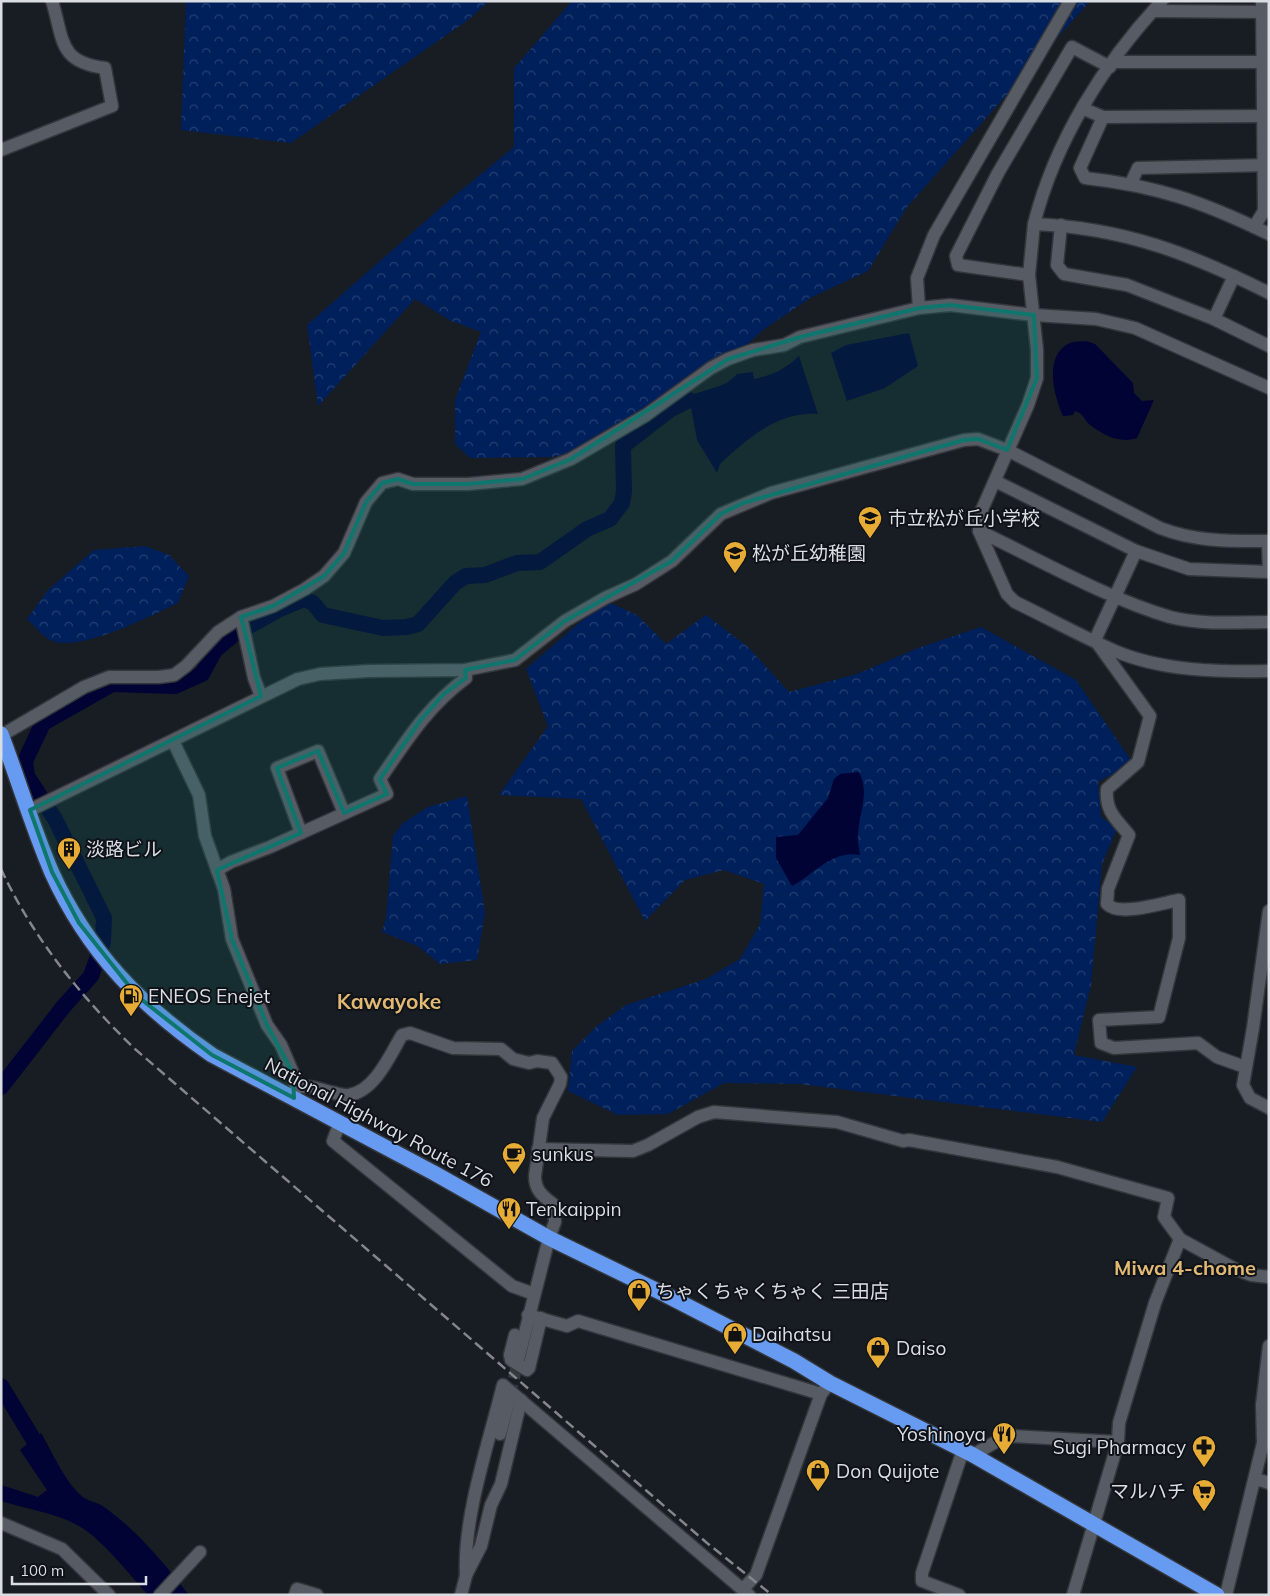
<svg xmlns="http://www.w3.org/2000/svg" width="1270" height="1596" font-family="Mulish,'Noto Sans JP',sans-serif">
<style>
.forest{fill:url(#forest-crowns)}
.water{fill:#000333}
.lines{fill:none;stroke-linecap:round;stroke-linejoin:round}
.river{stroke:#000333;stroke-width:16}
.minor-tunnel{stroke:#353940;stroke-width:12;stroke-dasharray:12 6;stroke-linecap:butt}
.minor-casing{stroke:#33363b;stroke-width:15}
.highway-casing{stroke:#33363b;stroke-width:18}
.minor{stroke:#575c64;stroke-width:12}
.highway{stroke:#679bf1;stroke-width:15}
.rail{stroke:#83868b;stroke-width:2.5;stroke-dasharray:10 5;stroke-linecap:butt}
.marked{fill:#0f766e;fill-opacity:0.2;stroke:#0f766e;stroke-width:4;stroke-linejoin:round}
.labels{text-anchor:middle;dominant-baseline:central;stroke-width:4;stroke-linejoin:round;paint-order:stroke}
.poi-label{font-size:19px;fill:#dadde1;stroke:#0f1319;text-anchor:start}
.street-label{font-size:19px;fill:#dadde1;stroke:#0f1319}
.neighbourhood-label{font-size:20px;font-weight:bold;fill:#e2b973;stroke:#0f1319}
.quarter-label{font-size:21px;font-weight:bold;fill:#e2b973;stroke:#0f1319}
</style>
<defs>
<pattern id="forest-crowns" width="20" height="18" patternUnits="userSpaceOnUse" patternTransform="scale(1.25)"><rect width="20" height="18" fill="#00205c"/><path d="M2 6a3 3 0 1 1 6 0M12 15a3 3 0 1 1 6 0" fill="none" stroke="#254073"/></pattern>
</defs>
<rect width="100%" height="100%" fill="#181c23"/>
<g class="forest">
<polygon points="186,1 489,1 468,20 291,143 181,130"/>
<polygon points="572,1 1090,1 907,207 868,271 810,298 763,330 722,367 630,436 553,457 470,458 455,444 455,400 481,332 451,321 415,299 318,406 307,325 453,197 514,147 514,68"/>
<path d="M145,546L169,555L189,576L178,603C150,616 78,654 50,640C42,636 34,625 27,619L48,590L94,550Z"/>
<polygon points="608,602 637,615 666,644 706,615 748,647 789,692 857,674 918,648 981,627 1076,680 1133,763 1098,782 1101,817 1117,828 1102,864 1091,985 1074,1055 1137,1067 1102,1122 800,1084 724,1083 668,1114 618,1115 568,1091 572,1051 597,1026 626,1005 706,979 740,959 760,924 764,884 724,870 685,880 645,921 581,799 499,795 548,726 526,669 580,622"/>
<polygon points="467,796 485,913 477,960 440,964 417,946 382,932 386,918 393,836 403,823 428,807"/>
</g>
<g class="water">
<polygon points="909,333 918,366 885,388 847,401 831,353 846,345"/>
<path d="M1086,341L1095,344L1133,383L1134,393L1142,401L1154,400L1137,438C1120,444 1103,435 1089,424C1084,419 1083,413 1075,411L1073,415L1063,416C1054,396 1043,355 1070,343C1074,341 1081,342 1086,341Z"/>
<path d="M799,356L818,414C778,411 747,439 720,464L717,473L697,440L691,407L680,400C698,389 723,391 737,374L753,372L754,379C774,375 785,369 799,356Z"/>
<path d="M859,772C870,793 859,812 858,834C857,841 859,848 860,855C831,850 815,874 792,886L776,858V837L798,835L828,798L834,779L840,774Z"/>
<path d="M41,1433C53,1453 65,1483 83,1497C88,1501 95,1502 101,1505C135,1528 164,1563 189,1595H148C128,1573 104,1541 79,1526C57,1513 26,1509 1,1501V1485L38,1497L47,1490L20,1450Z"/>
</g>
<g class="lines">
<g class="river">
<polyline points="1,1087 64,1006 91,976 103,942 104,918 55,819 27,776 25,761 43,723 112,684 175,686 202,674 215,650 233,635 278,610 304,599 313,603 323,615 383,628 407,627 418,624 455,583 466,576 485,575 517,563 540,562 587,529 610,519 622,503 624,492 623,446 671,409 689,400"/>
<polyline points="1,1386 44,1457"/>
</g>
<polyline class="minor-tunnel" points="510,1396 518,1360"/>
<g class="minor-casing">
<g id="minor">
<polyline points="1153,11 1269,12"/>
<polyline points="1113,62 1269,62"/>
<polyline points="1084,109 1103,117 1269,116"/>
<path d="M1103,117L1080,168L1085,178C1158,186 1203,202 1269,234"/>
<path d="M1,150L112,106L105,68C58,62 64,40 52,1"/>
<polyline points="1131,183 1138,168 1269,165"/>
<path d="M1034,224C1055,141 1104,63 1162,1"/>
<polyline points="1061,225 1057,265 1064,274 1127,285 1214,319 1269,346"/>
<polyline points="1254,227 1264,211 1262,1"/>
<polyline points="1029,275 958,265 956,256 998,173 1072,47 1110,67"/>
<path d="M1269,293C1189,253 1124,228 1034,224L1029,275L1037,350V378L1028,405L980,514L979,531L1007,594L1015,602C1048,618 1081,636 1115,651C1162,671 1218,672 1269,671"/>
<polyline points="919,308 917,278 934,235 1070,1"/>
<polyline points="1214,319 1234,276"/>
<polyline points="995,481 1136,551 1189,569 1269,572"/>
<path d="M979,531C1038,559 1108,599 1170,617C1201,625 1237,622 1269,622"/>
<polyline points="1268,541 1269,571"/>
<polyline points="241,617 254,678 261,696"/>
<polyline points="1095,640 1136,551"/>
<path d="M1098,644L1150,716L1138,762L1107,789C1105,811 1116,819 1129,835L1108,889L1107,904C1119,917 1162,903 1179,900V938L1159,1017L1099,1020L1101,1043L1114,1048L1198,1043L1217,1057L1245,1067"/>
<polyline points="2,735 84,687 109,677 159,677 174,675 186,666 218,632 241,617 273,606 305,589 324,576 344,553 366,502 382,483 398,479 413,484 468,484 522,479 571,459 646,415 711,368 728,359 753,350 784,345 800,337 919,308 950,305 1034,315 1096,319 1135,328 1269,388"/>
<polyline points="173,741 199,795 205,836 224,889 232,939 267,1025 281,1045 293,1073 296,1088 294,1096"/>
<path d="M30,810L298,679L320,674L369,671L465,670L515,660L565,621L605,598L636,584L672,561L721,514L771,493L964,440L978,439L1007,450L1160,528C1196,542 1231,541 1269,541"/>
<polyline points="301,833 277,768 318,751 344,813"/>
<path d="M217,870L231,862L270,847L387,794L380,779C407,740 427,707 466,678L465,670"/>
<polyline points="1269,911 1253,1028 1243,1085 1250,1098 1269,1108"/>
<path d="M296,1088C308,1084 319,1089 330,1092C336,1093 344,1096 349,1095C375,1091 390,1055 402,1035L410,1033L453,1048L501,1049L513,1059L529,1063L537,1061L552,1063L561,1077L560,1084L543,1118L535,1176C535,1191 543,1196 554,1205L555,1222L549,1238L518,1360"/>
<polyline points="340,1122 333,1141 512,1286 534,1294"/>
<polyline points="538,1149 633,1151 648,1145 698,1117 714,1112 837,1122 903,1141 909,1140 1057,1167 1168,1198 1164,1217 1180,1239 1235,1269 1251,1275 1269,1277"/>
<polyline points="528,1315 567,1326 578,1321 821,1394"/>
<polyline points="515,1335 510,1355 511,1360 527,1370 529,1368 541,1318"/>
<polyline points="500,1434 510,1396"/>
<polyline points="973,1455 999,1440 1013,1436 1118,1442"/>
<polyline points="1256,1479 1269,1483"/>
<polyline points="1,1523 62,1549 109,1595"/>
<path d="M466,1575C463,1517 489,1442 503,1385L749,1595"/>
<polyline points="466,1575 481,1546 491,1505 501,1484 521,1400"/>
<polyline points="743,1589 756,1575 821,1394 825,1389"/>
<polyline points="160,1595 200,1552"/>
<polyline points="295,1595 297,1589 317,1595"/>
<polyline points="461,1595 468,1568"/>
<polyline points="959,1595 922,1581 922,1573 963,1450"/>
<polyline points="1073,1595 1118,1442 1119,1423 1155,1303 1180,1239"/>
<polyline points="1226,1595 1263,1443 1262,1405 1269,1346"/>
</g>
</g>
<g class="highway-casing">
<path id="highway" d="M1,734C18,779 33,829 52,873C88,952 141,1006 212,1055L434,1173L549,1238L664,1294L794,1361L830,1383L973,1455L1217,1595"/>
</g>
<use href="#minor" class="minor"/>
<use href="#highway" class="highway"/>
<path class="rail" d="M1,869C33,938 81,997 135,1049L707,1543L772,1595"/>
</g>
<path class="marked" d="M950,305L1034,315L1037,378L1007,450L978,439L964,440L743,503L721,514L672,561L565,621L515,660L465,670L466,678L444,694L420,721L380,779L387,794L344,813L318,751L277,768L301,833L217,870L232,939L267,1025L293,1073L294,1098L212,1055L137,996L79,923L52,872L30,810L261,696L241,617L273,606L324,576L344,553L366,502L382,483L398,479L413,484H468L522,479L571,459L728,359L800,337L919,308Z"/>
<defs>
<g id="school-pin" transform="scale(1.25)"><path d="M0 17L-7.5 6A9.5 9.5 0 1 1 7.5 6Z" fill="#e7ac36" stroke="#0f1319"/><path d="M0-5L7-2L0 1L-7-2ZM-4 1L0 2.5L4 1V4Q0 6-4 4Z" fill="#111"/></g>
<g id="building-pin" transform="scale(1.25)"><path d="M0 17L-7.5 6A9.5 9.5 0 1 1 7.5 6Z" fill="#e7ac36" stroke="#0f1319"/><path d="M-4-6H4V6H1V3H-1V6H-4ZM-2.5-4.3h1.7v1.8h-1.7ZM.8-4.3h1.7v1.8H.8ZM-2.5-1h1.7V.8h-1.7ZM.8-1h1.7V.8H.8Z" fill="#111"/></g>
<g id="fuel-pin" transform="scale(1.25)"><path d="M0 17L-7.5 6A9.5 9.5 0 1 1 7.5 6Z" fill="#e7ac36" stroke="#0f1319"/><path d="M-5.5-6h7V0h2V4h1.3V-2.5L3-4.5l.8-.8L6-3V5H2.5V1h-1V6h-7ZM-4.2-4.7v3.2H.2V-4.7Z" fill="#111"/></g>
<g id="cafe-pin" transform="scale(1.25)"><path d="M0 17L-7.5 6A9.5 9.5 0 1 1 7.5 6Z" fill="#e7ac36" stroke="#0f1319"/><path d="M-5.5-4.5H6V0H3Q3 3.5 0 3.5H-2.5Q-5.5 3.5-5.5 0ZM3-3.2v2h1.7v-2ZM-6 4.5H4V6H-6Z" fill="#111"/></g>
<g id="restaurant-pin" transform="scale(1.25)"><path d="M0 17L-7.5 6A9.5 9.5 0 1 1 7.5 6Z" fill="#e7ac36" stroke="#0f1319"/><path d="M-5-6h1v4h1v-4h1v4h1v-4h1v5L-1.5 .5V6h-2V.5L-5-1ZM5-6V6H3V1.5H1.5Q1.5-4 5-6Z" fill="#111"/></g>
<g id="shop-pin" transform="scale(1.25)"><path d="M0 17L-7.5 6A9.5 9.5 0 1 1 7.5 6Z" fill="#e7ac36" stroke="#0f1319"/><path d="M-5-2.5h2.3a2.7 3.5 0 0 1 5.4 0H5L5.5 6h-11ZM-1.5-2.5h3a1.5 2.3 0 0 0-3 0Z" fill="#111"/></g>
<g id="pharmacy-pin" transform="scale(1.25)"><path d="M0 17L-7.5 6A9.5 9.5 0 1 1 7.5 6Z" fill="#e7ac36" stroke="#0f1319"/><path d="M-2-6h4v4h4v4h-4v4h-4v-4h-4v-4h4Z" fill="#111"/></g>
<g id="supermarket-pin" transform="scale(1.25)"><path d="M0 17L-7.5 6A9.5 9.5 0 1 1 7.5 6Z" fill="#e7ac36" stroke="#0f1319"/><path d="M-6-5.5h2.5l.6 2H6L4.5 2H-2.5L-4.4-4H-6ZM-1.5 3.2a1.3 1.3 0 1 0 .1 0ZM3 3.2a1.3 1.3 0 1 0 .1 0Z" fill="#111"/></g>
</defs>
<g fill-rule="evenodd">
<use href="#school-pin" x="870" y="518"/>
<use href="#school-pin" x="735" y="553"/>
<use href="#building-pin" x="69" y="849"/>
<use href="#fuel-pin" x="131" y="996"/>
<use href="#cafe-pin" x="514" y="1154"/>
<use href="#restaurant-pin" x="509" y="1209"/>
<use href="#shop-pin" x="639" y="1291"/>
<use href="#shop-pin" x="735" y="1334"/>
<use href="#shop-pin" x="878" y="1348"/>
<use href="#restaurant-pin" x="1004" y="1434"/>
<use href="#pharmacy-pin" x="1204" y="1447"/>
<use href="#shop-pin" x="818" y="1471"/>
<use href="#supermarket-pin" x="1204" y="1491"/>
</g>
<g class="labels">
<g class="poi-label">
<text x="888" y="518">市立松が丘小学校</text>
<text x="752" y="553">松が丘幼稚園</text>
<text x="86" y="849">淡路ビル</text>
<text x="148" y="996">ENEOS Enejet</text>
<text x="532" y="1154">sunkus</text>
<text x="526" y="1209">Tenkaippin</text>
<text x="656" y="1291">ちゃくちゃくちゃく 三田店</text>
<text x="752" y="1334">Daihatsu</text>
<text x="896" y="1348">Daiso</text>
<text x="986" y="1434" text-anchor="end">Yoshinoya</text>
<text x="1186" y="1447" text-anchor="end">Sugi Pharmacy</text>
<text x="836" y="1471">Don Quijote</text>
<text x="1186" y="1491" text-anchor="end">マルハチ</text>
</g>
<g class="street-label">
<text transform="translate(379 1122) rotate(28)">National Highway Route 176</text>
</g>
<g class="neighbourhood-label">
<text x="1185" y="1267">Miwa 4-chome</text>
</g>
<g class="quarter-label">
<text x="389" y="1001">Kawayoke</text>
</g>
</g>
<rect width="1270" height="1596" fill="none" stroke="#dadde1" stroke-width="5"/>
<path d="M12 1576v8h134v-8" fill="none" stroke="#dadde1" stroke-width="2.5"/>
<text x="20" y="1576" font-size="15" fill="#dadde1" stroke="#0f1319" stroke-width="4" paint-order="stroke">100 m</text>
</svg>
